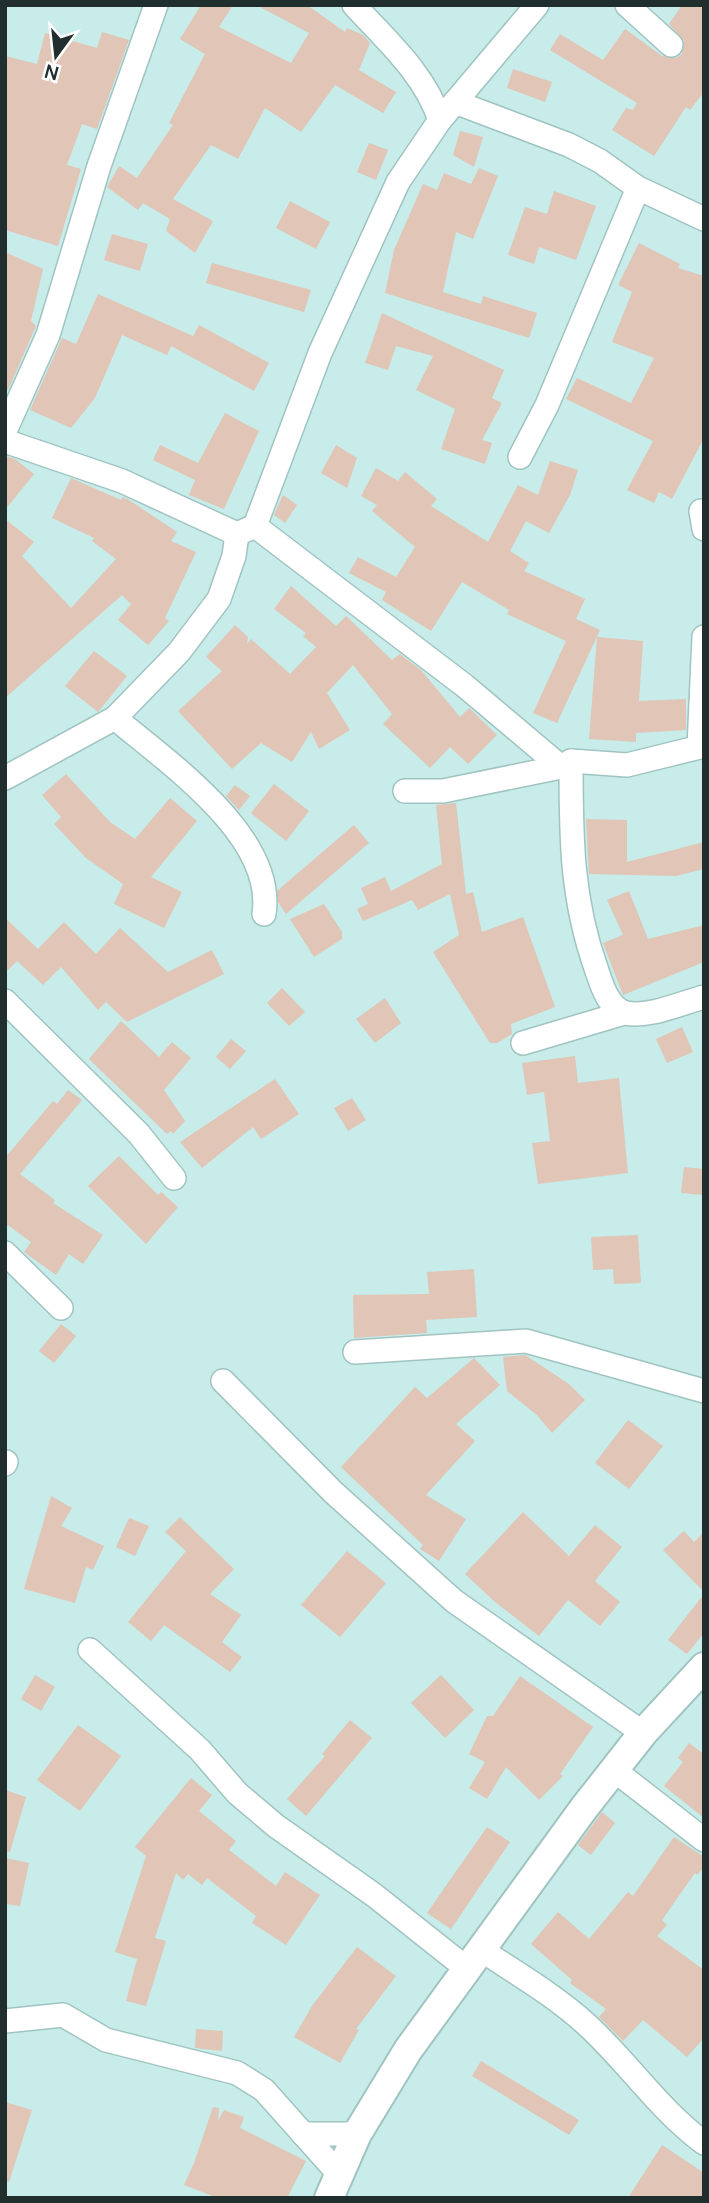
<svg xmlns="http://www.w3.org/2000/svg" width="709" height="2203" font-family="Manrope,sans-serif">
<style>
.building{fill:#e1c5b6}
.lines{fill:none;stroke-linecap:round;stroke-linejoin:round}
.minor-casing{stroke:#a0c4c1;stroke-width:26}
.tertiary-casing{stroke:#a0c4c1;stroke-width:32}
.minor{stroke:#fff;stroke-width:23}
.tertiary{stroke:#fff;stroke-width:28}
</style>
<rect width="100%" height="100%" fill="#c7ece9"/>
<g class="building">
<polygon points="201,5 233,5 219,27 291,63 309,33 256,5 307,5 345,32 347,28 363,35 370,43 359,70 396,92 383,113 335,85 301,132 265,108 238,159 211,145 173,199 213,221 195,253 166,231 170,219 143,203 138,210 107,187 119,166 137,178 173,125 169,123 205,54 180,39"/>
<polygon points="682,5 704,5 704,92 690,110 686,107 654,156 612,130 626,108 633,110 637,103 550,50 560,34 603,60 625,29 662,56 676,58 682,54 684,41 669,24"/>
<polygon points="102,32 129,40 97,129 82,124 67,165 81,169 58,246 5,230 5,56 37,64 45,33 97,48"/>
<polygon points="513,69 552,82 545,102 507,88"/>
<polygon points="460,131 483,137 474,167 453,155"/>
<polygon points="369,143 388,150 376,180 357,172"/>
<polygon points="479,168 498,176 473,239 456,232 443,292 481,304 483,296 537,313 529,338 385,293 394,250 423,184 437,190 444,173 471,184"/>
<polygon points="554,191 596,206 576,260 539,247 534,264 508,255 525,207 547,214"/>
<polygon points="290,201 330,222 316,249 276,228"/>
<polygon points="112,234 148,244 140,271 104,260"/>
<polygon points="639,243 680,264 678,268 704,276 704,438 672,499 659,492 654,503 627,490 653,441 566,399 577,378 631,403 654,358 612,342 632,292 618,285"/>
<polygon points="5,252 43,269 31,321 36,326 8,390 5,389"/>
<polygon points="212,263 311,290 304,312 206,283"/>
<polygon points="98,294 193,336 199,325 269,363 254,391 171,346 167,355 122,335 95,398 71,428 30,410 62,338 76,344"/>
<polygon points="382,313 504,370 492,398 502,403 482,440 492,443 485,464 441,449 455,409 416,390 433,356 396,346 388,370 365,363"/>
<polygon points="225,413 259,431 224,509 189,495 195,480 153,460 160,445 198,463"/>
<polygon points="336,445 357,458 347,488 321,473"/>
<polygon points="5,456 15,459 34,474 5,510"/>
<polygon points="550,461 578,470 570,495 549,533 526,521 510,551 529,563 524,571 585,599 576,619 600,630 557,723 533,713 566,641 507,614 509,610 462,582 431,631 382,600 386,592 349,573 358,557 396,577 415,547 372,511 377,505 361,496 376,468 398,481 405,472 437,499 431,506 488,542 518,485 538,495"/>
<polygon points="71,478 121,500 123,497 129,500 177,532 171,541 196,552 165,618 169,621 148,645 118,620 131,604 122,595 5,698 5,519 34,542 22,556 71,608 116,559 92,541 94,538 52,518"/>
<polygon points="283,495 297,505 285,523 274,515"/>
<polygon points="291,586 336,626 346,616 392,660 400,654 421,670 460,717 469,708 497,735 468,764 450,747 430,768 383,724 392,714 353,665 327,693 350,730 319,749 311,732 292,762 261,743 232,769 178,711 222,671 206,657 235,625 248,637 247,644 251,639 290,674 316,647 303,636 306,633 274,609"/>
<polygon points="597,637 643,641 639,701 686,699 686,730 636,733 636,742 589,739"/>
<polygon points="94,651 127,676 98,712 65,686"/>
<polygon points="66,774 110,822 135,839 170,798 197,821 151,877 182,892 164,928 114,904 123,884 86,858 54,824 61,817 42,795"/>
<polygon points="274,784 309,811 286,841 251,813"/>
<polygon points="235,785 250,796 239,810 226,796"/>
<polygon points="456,803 466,894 473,892 482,932 523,917 555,1007 511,1024 512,1034 497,1043 490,1043 433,952 459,935 450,894 418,910 412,900 363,921 357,909 368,904 361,888 385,877 391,891 442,864 436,805"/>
<polygon points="586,819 627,820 627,862 704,842 704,869 676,876 589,874"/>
<polygon points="354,825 369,843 286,914 278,902 277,891"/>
<polygon points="629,891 648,939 704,925 704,962 623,995 603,943 623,935 607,900"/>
<polygon points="324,904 342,932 342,939 314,957 290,919"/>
<polygon points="5,918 38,949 64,922 96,954 120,928 168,972 212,950 224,974 127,1022 106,1002 98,1010 61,967 43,985 17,961 5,973"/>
<polygon points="282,988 305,1012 289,1026 267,1003"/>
<polygon points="385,998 401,1023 375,1043 356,1019"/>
<polygon points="121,1021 159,1057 172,1042 191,1058 164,1090 185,1121 173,1134 171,1131 167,1134 89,1059"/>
<polygon points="682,1027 693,1052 667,1063 656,1039"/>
<polygon points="231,1039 246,1051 230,1069 216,1057"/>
<polygon points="575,1056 578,1083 619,1078 628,1173 538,1184 532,1143 550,1141 544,1092 527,1095 522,1063"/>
<polygon points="275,1079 299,1114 261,1139 253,1127 202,1168 180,1142"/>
<polygon points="68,1090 82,1100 20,1174 55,1200 53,1203 103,1235 83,1264 69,1254 56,1275 24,1252 31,1242 5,1223 5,1158 53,1101 57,1104"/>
<polygon points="352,1098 366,1120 348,1131 334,1108"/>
<polygon points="119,1156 158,1195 161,1192 178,1207 146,1244 88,1186"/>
<polygon points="684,1167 704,1169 704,1195 681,1193"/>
<polygon points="638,1235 641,1283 614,1284 613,1269 593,1270 591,1237"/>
<polygon points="474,1269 477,1317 426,1320 427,1333 354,1338 353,1295 429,1294 427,1272"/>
<polygon points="61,1324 76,1336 54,1363 39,1351"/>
<polygon points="525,1355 569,1384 585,1400 552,1433 537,1415 507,1391 503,1357"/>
<polygon points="474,1358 500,1385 456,1424 475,1441 426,1495 466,1519 439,1561 420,1549 423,1545 341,1467 415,1387 427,1398"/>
<polygon points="628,1420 663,1446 629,1489 595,1463"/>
<polygon points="51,1496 72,1508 61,1526 104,1546 93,1570 86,1567 75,1603 24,1589"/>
<polygon points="523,1512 569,1556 595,1525 622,1547 595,1581 620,1602 600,1626 568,1600 539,1636 495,1602 465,1574"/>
<polygon points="180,1517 234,1569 210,1594 241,1615 222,1642 242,1657 230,1672 164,1625 151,1641 128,1622 186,1551 165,1532"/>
<polygon points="129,1518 149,1526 135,1556 116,1547"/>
<polygon points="684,1531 694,1542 704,1532 704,1592 663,1550"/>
<polygon points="347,1551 386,1583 340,1637 301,1605"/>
<polygon points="704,1594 704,1633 687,1654 668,1640"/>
<polygon points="35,1675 55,1687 41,1711 21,1699"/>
<polygon points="441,1675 474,1710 445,1738 411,1703"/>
<polygon points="520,1676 593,1727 560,1774 563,1776 539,1800 506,1767 487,1799 469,1788 485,1762 469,1754 487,1716 493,1716"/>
<polygon points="350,1720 372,1738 306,1816 287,1799 325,1756 322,1754"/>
<polygon points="78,1725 121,1756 80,1811 37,1780"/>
<polygon points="689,1743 704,1754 704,1818 664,1786 683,1762 678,1758"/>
<polygon points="191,1778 212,1795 199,1811 236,1841 229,1850 276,1886 285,1872 320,1895 286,1945 252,1923 256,1916 207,1878 202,1885 188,1874 183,1880 176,1873 155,1938 166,1941 146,2006 126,2001 137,1959 115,1952 146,1856 135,1847"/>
<polygon points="5,1790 26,1797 10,1852 5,1851"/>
<polygon points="602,1812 615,1823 591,1855 578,1845"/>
<polygon points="487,1827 510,1842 451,1929 427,1913"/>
<polygon points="674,1837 704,1857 704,1867 697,1875 695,1873 662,1920 667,1925 657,1936 704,1970 704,2038 687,2057 643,2020 623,2041 599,2017 606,2009 570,1983 572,1980 531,1944 558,1912 589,1939 628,1892 633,1896"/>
<polygon points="5,1858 29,1863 20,1906 5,1904"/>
<polygon points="357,1947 396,1976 356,2029 359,2030 340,2063 294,2037 312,2006"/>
<polygon points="196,2029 223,2031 222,2051 195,2048"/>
<polygon points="481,2061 579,2120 569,2135 472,2076"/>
<polygon points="5,2102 32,2110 9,2182 5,2181"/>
<polygon points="213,2107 219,2108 218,2121 224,2110 244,2117 240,2128 306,2161 287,2198 218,2198 184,2185 194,2163"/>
<polygon points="662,2145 704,2173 704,2198 628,2198"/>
</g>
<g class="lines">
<g class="minor-casing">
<g id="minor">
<path d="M354,5C387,41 424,73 440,120"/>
<polyline points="627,5 671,45"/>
<polyline points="455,102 569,145 600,161 638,188 704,219"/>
<polyline points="5,431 48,335 99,166 156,5"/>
<polyline points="5,441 122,481 237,534"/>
<polyline points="520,457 547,405 638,188"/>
<polyline points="704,511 701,511 704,529"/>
<polyline points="255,526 320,353 398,182 440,120 537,5"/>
<polyline points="237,534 255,526 465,686 561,767"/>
<path d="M115,718C168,763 276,836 264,914"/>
<polyline points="699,747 704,637"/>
<path d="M571,761C571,837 571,899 597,971C602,986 609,1009 626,1013C649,1018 681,1003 704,997"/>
<polyline points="5,778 115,718 179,652 219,599 234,556 237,534"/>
<polyline points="405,791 443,791 561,767 571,761 627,765 704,746"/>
<polyline points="5,1001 139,1134 174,1178"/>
<polyline points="523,1043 624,1013"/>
<polyline points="5,1253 61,1308"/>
<polyline points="355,1352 526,1341 704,1391"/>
<polyline points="223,1381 333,1492 454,1601 643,1733"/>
<polyline points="5,1464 6,1462"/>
<polyline points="90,1650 200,1750 237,1793 276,1826 374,1895 466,1968"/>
<polyline points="614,1770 704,1840"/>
<path d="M480,1949C516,1973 554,1995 586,2024C627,2061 658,2109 704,2143"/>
<polyline points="5,2021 63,2015 106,2040 237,2073 264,2090 339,2174"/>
<polyline points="303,2134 357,2134"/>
</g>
</g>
<g class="tertiary-casing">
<polyline id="tertiary" points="329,2198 357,2134 408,2050 584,1808 643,1733 704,1667"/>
</g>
<use href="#minor" class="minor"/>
<use href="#tertiary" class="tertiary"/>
</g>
<rect width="709" height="2203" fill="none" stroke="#202e2d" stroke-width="14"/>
<g transform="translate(56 56) rotate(195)" stroke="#ffffff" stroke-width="5" paint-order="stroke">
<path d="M0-5L12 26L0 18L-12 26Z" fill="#202e2d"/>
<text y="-10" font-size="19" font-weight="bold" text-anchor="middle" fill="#202e2d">N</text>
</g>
</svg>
